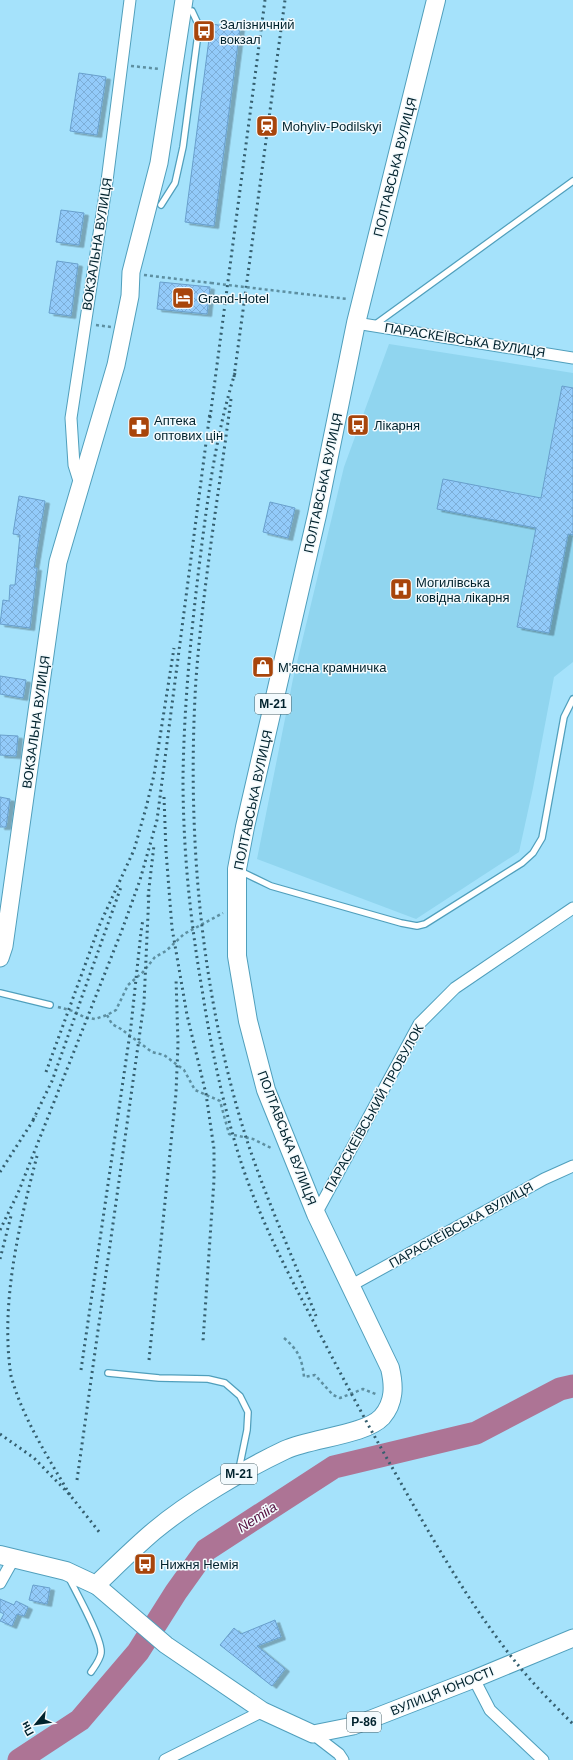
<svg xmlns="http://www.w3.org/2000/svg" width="573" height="1760" font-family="Arial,sans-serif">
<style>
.built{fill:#90d5ef}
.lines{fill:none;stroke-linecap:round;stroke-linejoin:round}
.river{stroke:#ad7495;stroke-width:23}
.building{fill:url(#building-cross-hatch);stroke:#689fcc;filter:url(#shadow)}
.service-casing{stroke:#509fbc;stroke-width:8}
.minor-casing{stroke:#509fbc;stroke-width:13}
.primary-casing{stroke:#509fbc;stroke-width:19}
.trunk-casing{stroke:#509fbc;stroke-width:20}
.path{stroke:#5d8fa1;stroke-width:2.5;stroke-dasharray:3 3;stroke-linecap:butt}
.service{stroke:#fff;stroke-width:5.5}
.minor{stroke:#fff;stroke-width:11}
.primary{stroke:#fff;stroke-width:17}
.trunk{stroke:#fff;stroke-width:18}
.rail{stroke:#355f6f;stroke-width:3;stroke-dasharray:2 4;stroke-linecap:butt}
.path-bridge{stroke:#5d8fa1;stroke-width:2.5;stroke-dasharray:3 3;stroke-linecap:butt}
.labels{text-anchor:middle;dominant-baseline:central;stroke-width:3;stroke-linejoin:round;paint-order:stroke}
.shield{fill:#f3fafd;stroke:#49636b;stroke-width:1}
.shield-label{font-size:12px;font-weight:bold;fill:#00222d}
.poi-label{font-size:13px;fill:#00222d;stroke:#f3fafd;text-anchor:start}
.street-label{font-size:13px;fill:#00222d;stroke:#f3fafd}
.water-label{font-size:14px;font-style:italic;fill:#550f3f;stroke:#f3fafd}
</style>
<defs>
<pattern id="building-cross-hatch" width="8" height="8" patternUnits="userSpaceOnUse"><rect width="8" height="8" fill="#93cbfa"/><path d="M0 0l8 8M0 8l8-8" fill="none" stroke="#7daed7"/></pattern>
<filter id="shadow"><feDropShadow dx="4.5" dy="2.5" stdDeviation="0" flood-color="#0004"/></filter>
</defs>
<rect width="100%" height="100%" fill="#a5e2fb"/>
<polygon class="built" points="389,344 573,373 573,662 554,677 533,788 519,852 416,919 257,859 293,679 344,467"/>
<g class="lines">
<polyline class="river" points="19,1760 80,1720 138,1652 176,1592 206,1550 334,1467 476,1433 560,1389 573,1386"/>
</g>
<g class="building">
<polygon points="211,24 240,28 214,226 185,222"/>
<polygon points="79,73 106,77 97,135 70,131"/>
<polygon points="61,210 84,213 79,245 56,242"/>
<polygon points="57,261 78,264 71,316 49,313"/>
<polygon points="160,282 210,287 207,314 157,309"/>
<polygon points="562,386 573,388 573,535 568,534 549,633 517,627 536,528 437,509 443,479 541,498"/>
<polygon points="19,496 45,501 34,568 37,568 30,628 0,624 3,600 9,601 10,585 15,585 20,535 13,534"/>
<polygon points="270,502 295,508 288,538 263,532"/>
<polygon points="0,676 26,680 23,698 0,694"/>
<polygon points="0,735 18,736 16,756 0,755"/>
<polygon points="0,797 10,799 6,827 0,827"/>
<polygon points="33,1585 50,1588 47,1604 29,1600"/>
<polygon points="0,1599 14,1605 16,1601 28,1607 24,1616 17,1614 12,1626 0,1621 4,1614 0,1612"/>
<polygon points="275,1620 281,1637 257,1646 285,1669 272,1686 220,1645 234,1628 241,1634"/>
</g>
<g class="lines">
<g class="service-casing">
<g id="service">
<polyline points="161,205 175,183 183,147 199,26 192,11"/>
<polyline points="373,326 573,181"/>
<polyline points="240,871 271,886 401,923 417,926 425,924 522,863 533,853 542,838 564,717 573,699"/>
<polyline points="0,993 50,1005"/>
<polyline points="108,1373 159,1378 208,1379 225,1383 240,1396 248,1412 247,1430 239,1469"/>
<path d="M69,1578C76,1592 103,1640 101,1653C100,1660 95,1666 91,1672"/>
</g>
</g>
<g class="minor-casing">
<g id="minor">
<polyline points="356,323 573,358"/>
<polyline points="80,484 74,465 71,418 107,181 130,0"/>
<polyline points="316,1214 419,1024 455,988 573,908"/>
<polyline points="350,1286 544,1179 573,1166"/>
<polyline points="0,1583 14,1558"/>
<polyline points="474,1679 490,1710 543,1760"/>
<polyline points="313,1734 339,1754 343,1760"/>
<polyline points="165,1760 263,1711"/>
</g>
</g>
<g class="primary-casing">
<g id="primary">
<polyline points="0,958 4,946 58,562 116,365 130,296 131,272 159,163 184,0"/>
<polyline points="96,1585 166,1645 263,1711 313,1734 353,1726 474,1679 573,1638"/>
</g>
</g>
<g class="trunk-casing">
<path id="trunk" d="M0,1555L66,1571L96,1585C115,1567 134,1548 154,1531C190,1501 243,1470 285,1450C311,1438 365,1435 382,1417C395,1402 394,1385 390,1368L316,1214L266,1090L248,1021L237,956V869L245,827L317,515L356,323L436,0"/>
</g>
<g class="path">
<polyline points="131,66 160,69"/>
<polyline points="144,275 211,283"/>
<polyline points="295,293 348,299"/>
<polyline points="96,325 111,327"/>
<polyline points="58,1007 73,1011 84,1017 95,1019 107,1015 116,1010 128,985 143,972 155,957 166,951 184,934 223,913"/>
<polyline points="107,1015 112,1024 121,1029 152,1052 164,1055 184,1070 195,1090 220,1101 229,1134 253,1139 273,1149"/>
<path d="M284,1338C298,1350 302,1358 304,1377L315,1375L333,1395L340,1398L363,1389L378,1395"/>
</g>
<use href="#service" class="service"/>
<use href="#minor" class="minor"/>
<use href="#primary" class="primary"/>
<use href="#trunk" class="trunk"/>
<g class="rail">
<path d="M235,373C216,434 208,495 200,559C191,632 184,705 183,778C183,849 190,919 202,989C210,1042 221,1095 236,1146C253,1204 281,1260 309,1313C334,1361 359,1409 385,1455C426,1527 466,1601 518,1665C535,1686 554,1705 573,1724"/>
<polyline points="234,377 285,0"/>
<path d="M231,399C219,492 203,585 196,679C187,825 199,977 240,1118C260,1186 290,1250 316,1316"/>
<polyline points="210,418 265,0"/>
<polyline points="164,797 166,851 172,928 187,1015 206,1094 214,1149 214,1180 203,1341"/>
<polyline points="148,897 154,845"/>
<polyline points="46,1072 100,924 134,850 146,808 154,775 174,648"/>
<polyline points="33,1120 52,1081 121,887"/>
<path d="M37,1156C19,1225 0,1304 11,1376C23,1419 48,1457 70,1495"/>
<polyline points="0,1172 36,1116"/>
<polyline points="0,1230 18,1193 122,930 140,880 157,820 210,412"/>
<polyline points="0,1259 11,1216"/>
<polyline points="149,1360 176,1093 178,1044 176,978"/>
<polyline points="81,1370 131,1026 141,932 143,919"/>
<polyline points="0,1434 34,1458 70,1495 100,1533"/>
<polyline points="77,1480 144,1003 149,892"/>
</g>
<polyline class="path-bridge" points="211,283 295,293"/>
</g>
<defs>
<g id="bus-square" transform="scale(1.15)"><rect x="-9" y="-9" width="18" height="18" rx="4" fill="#a8450b" stroke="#f3fafd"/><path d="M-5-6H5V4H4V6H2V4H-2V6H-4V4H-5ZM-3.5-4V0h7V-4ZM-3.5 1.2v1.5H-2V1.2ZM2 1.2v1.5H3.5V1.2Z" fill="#fff"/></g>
<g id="station-square" transform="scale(1.15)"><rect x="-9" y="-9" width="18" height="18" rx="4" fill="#a8450b" stroke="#f3fafd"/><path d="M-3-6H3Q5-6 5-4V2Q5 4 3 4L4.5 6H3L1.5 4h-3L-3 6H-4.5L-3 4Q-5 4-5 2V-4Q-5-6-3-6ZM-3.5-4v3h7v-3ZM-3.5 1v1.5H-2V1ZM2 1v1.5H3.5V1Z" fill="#fff"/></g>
<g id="hotel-square" transform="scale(1.15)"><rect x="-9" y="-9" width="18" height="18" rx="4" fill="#a8450b" stroke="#f3fafd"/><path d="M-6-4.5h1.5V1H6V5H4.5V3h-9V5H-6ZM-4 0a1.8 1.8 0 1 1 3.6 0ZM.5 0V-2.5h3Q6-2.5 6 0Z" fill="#fff"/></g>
<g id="pharmacy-square" transform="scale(1.15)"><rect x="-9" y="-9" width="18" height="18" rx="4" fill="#a8450b" stroke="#f3fafd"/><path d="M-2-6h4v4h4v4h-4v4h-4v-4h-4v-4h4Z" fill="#fff"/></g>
<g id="hospital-square" transform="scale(1.15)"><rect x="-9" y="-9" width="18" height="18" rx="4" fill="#a8450b" stroke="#f3fafd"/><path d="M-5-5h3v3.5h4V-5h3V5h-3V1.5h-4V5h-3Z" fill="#fff"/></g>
<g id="shop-square" transform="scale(1.15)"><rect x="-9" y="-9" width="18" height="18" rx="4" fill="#a8450b" stroke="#f3fafd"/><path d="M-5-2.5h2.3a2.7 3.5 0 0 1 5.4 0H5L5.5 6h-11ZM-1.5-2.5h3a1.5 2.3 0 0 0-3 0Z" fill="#fff"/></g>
</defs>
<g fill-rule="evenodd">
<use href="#bus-square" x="204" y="31"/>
<use href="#station-square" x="267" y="126"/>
<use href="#hotel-square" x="183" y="298"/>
<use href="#bus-square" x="358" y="425"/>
<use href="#pharmacy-square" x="139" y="427"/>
<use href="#hospital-square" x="401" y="589"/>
<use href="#shop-square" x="263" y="667"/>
<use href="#bus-square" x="145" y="1564"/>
</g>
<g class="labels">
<g class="shield">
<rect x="255" y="694" width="36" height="20" rx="3"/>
<rect x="221" y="1464" width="36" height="20" rx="3"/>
<rect x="347" y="1712" width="34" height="20" rx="3"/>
</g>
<g class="shield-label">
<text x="273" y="704">М-21</text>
<text x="239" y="1474">М-21</text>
<text x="364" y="1722">Р-86</text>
</g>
<g class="poi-label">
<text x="220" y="24">Залізничний<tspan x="220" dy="15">вокзал</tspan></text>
<text x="282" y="126">Mohyliv-Podilskyi</text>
<text x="198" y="298">Grand-Hotel</text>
<text x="154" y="420">Аптека<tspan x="154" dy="15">оптових цін</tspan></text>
<text x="374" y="425">Лікарня</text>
<text x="416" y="582">Могилівська<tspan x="416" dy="15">ковідна лікарня</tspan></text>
<text x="278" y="667">М'ясна крамничка</text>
<text x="160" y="1564">Нижня Немія</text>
</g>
<g class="street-label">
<text transform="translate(395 167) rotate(-76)">ПОЛТАВСЬКА ВУЛИЦЯ</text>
<text transform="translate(97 244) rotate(-81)">ВОКЗАЛЬНА ВУЛИЦЯ</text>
<text transform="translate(465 340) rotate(9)">ПАРАСКЕЇВСЬКА ВУЛИЦЯ</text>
<text transform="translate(323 483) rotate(-78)">ПОЛТАВСЬКА ВУЛИЦЯ</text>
<text transform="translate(36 722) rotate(-82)">ВОКЗАЛЬНА ВУЛИЦЯ</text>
<text transform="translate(253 800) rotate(-78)">ПОЛТАВСЬКА ВУЛИЦЯ</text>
<text transform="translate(374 1108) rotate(-61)">ПАРАСКЕЇВСЬКИЙ ПРОВУЛОК</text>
<text transform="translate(287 1138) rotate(69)">ПОЛТАВСЬКА ВУЛИЦЯ</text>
<text transform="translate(461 1225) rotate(-29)">ПАРАСКЕЇВСЬКА ВУЛИЦЯ</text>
<text transform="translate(442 1691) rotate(-22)">ВУЛИЦЯ ЮНОСТІ</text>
</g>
<g class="water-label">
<text transform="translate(257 1517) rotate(-33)">Nemiia</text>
</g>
</g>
<g transform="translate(36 1724) rotate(241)" stroke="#f3fafd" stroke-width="3" paint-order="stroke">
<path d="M0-3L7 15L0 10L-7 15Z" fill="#00222d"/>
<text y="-6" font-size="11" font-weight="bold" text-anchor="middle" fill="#00222d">Пн</text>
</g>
</svg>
